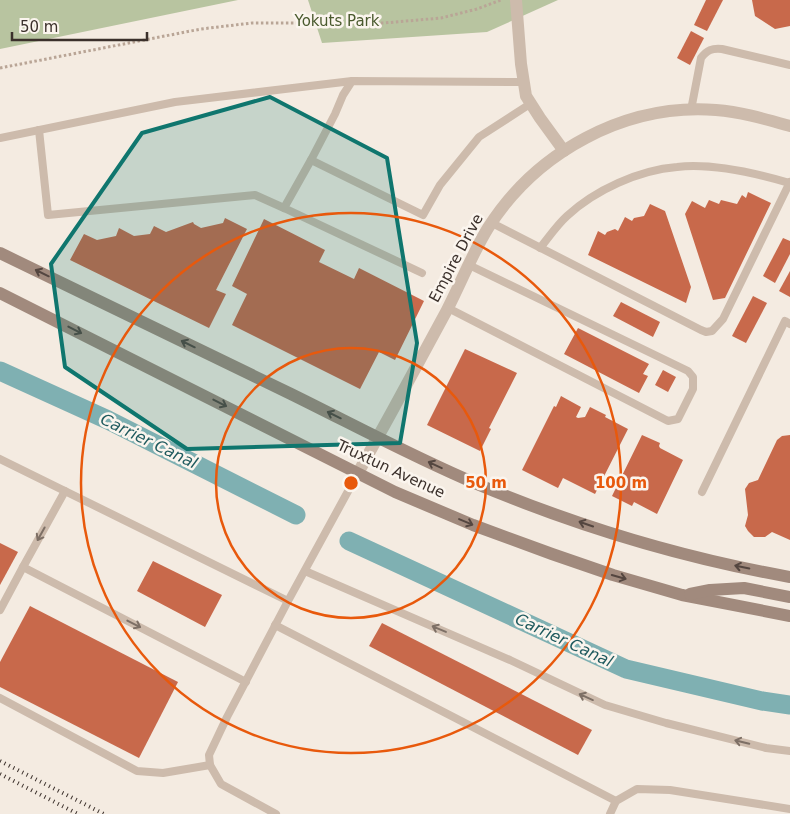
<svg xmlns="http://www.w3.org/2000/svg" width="790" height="814" font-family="'DejaVu Sans',sans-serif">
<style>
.green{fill:#b8c4a0}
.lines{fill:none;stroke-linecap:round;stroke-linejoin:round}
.canal{stroke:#7fb0b2;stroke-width:19}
.building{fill:#c8694b}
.path{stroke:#b9a596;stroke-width:3;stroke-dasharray:2.5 2.5;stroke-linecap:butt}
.service{stroke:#cdbbac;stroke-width:8}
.minor{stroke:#cdbbac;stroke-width:12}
.secondary{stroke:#a18a7d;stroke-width:12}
.rail{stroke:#3b302b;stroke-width:4;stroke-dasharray:1 4;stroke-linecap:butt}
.oneway{stroke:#544640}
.oneway2{stroke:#7d6f65}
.marked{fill:#0f766e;fill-opacity:0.2;stroke:#0f766e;stroke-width:4;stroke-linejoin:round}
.ring{fill:none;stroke:#e8590c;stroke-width:2.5}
.labels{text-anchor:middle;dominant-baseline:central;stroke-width:5;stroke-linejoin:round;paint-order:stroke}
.park-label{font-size:15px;fill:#4a5a2e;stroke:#fbf5ee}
.street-label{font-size:15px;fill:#3b302b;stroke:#fbf5ee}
.water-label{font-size:16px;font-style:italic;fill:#1f5a5e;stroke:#fbf5ee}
.centre{fill:#e8590c;stroke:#fbf5ee;stroke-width:2.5}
.ring-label{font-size:15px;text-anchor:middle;font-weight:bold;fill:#e8590c;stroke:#fbf5ee;stroke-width:5;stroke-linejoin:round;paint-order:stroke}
</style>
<rect width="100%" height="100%" fill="#f4ebe1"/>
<g class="green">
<polygon points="0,0 238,0 0,49"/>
<polygon points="308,0 558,0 487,32 322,43"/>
</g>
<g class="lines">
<g class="canal">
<polyline points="0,371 108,420 296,515"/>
<polyline points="349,541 626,669 762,701 790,705"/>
</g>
</g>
<g class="building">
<polygon points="706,0 723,0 707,31 694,25"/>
<polygon points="752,0 790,0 790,26 775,29 755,16"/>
<polygon points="691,31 704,38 690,65 677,58"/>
<polygon points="748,192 771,203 725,298 713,300 685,214 692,201 705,208 709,200 719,204 721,200 737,204 742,195 746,198"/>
<polygon points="650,204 665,211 691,287 686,303 588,255 598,231 605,235 607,232 615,229 618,231 625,217 632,221 634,218 644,216"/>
<polygon points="225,218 247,229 216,290 226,294 209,328 70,260 84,234 97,240 116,236 119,228 134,236 150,234 154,226 166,232 193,222 194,224 201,228 223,223"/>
<polygon points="264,219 325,250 319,262 354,279 359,268 424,301 395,360 379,352 360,389 232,325 247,294 232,286"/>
<polygon points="783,238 790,241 790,254 775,283 763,276"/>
<polygon points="790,271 790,297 779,291"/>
<polygon points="753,296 767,303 746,343 732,336"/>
<polygon points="621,302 660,322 653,337 613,316"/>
<polygon points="578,328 649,364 643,374 648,376 639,393 564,354"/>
<polygon points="465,349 517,373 489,428 491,429 480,451 427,425"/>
<polygon points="663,370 676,377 668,392 655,385"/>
<polygon points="561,396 581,407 576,417 578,418 585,417 590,407 606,415 605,417 628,429 595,494 563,478 558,488 522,470 554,406 556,407"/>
<polygon points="642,435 660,443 659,446 660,448 683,460 657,514 634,502 632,506 612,496"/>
<polygon points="790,435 790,540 772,532 765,537 754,537 748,531 745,526 748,515 745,489 749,483 758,480 777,440 782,436"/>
<polygon points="0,543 18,552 0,585"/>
<polygon points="153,561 222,595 205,627 137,591"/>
<polygon points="30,606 178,682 139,758 0,687 0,662"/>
<polygon points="382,623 592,730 578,755 369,646"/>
</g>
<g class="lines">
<polyline class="path" points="0,68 201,29 252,23 384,23 441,18 477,9 501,0"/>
<g class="service">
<path d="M691,110L701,58C707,50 712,48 722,49L790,65"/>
<polyline points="39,130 48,215 255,195 284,208"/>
<polyline points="0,138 175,102 352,81"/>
<polyline points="311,160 335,114 343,95 352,81 523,82"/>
<polyline points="492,223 701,330 706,332 712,331 723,319 790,182"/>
<path d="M540,248C549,237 557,225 567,216C595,190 639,170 677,167C712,163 755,173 789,183"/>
<polyline points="422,273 284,208 311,160 423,215 440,185 479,137 530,104"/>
<polyline points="448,308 668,421 678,419 693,389 693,377 688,371 469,265"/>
<polyline points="0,459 288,601"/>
<polyline points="65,491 23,567 246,682"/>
<polyline points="702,492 785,321 790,324"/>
<polyline points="305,571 510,660 605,705 666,723 766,748 790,751"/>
<polyline points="0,610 23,567"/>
<polyline points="275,625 616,801"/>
<polyline points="0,698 137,771 163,773 210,765"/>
<polyline points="276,814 221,784 210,765 209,755 227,717 288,601 358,473"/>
<polyline points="610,814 616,801 637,789 670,790 790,809"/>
</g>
<g class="minor">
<polyline points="516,0 521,64 526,96 540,118 564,151"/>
<path d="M358,473C388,419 418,364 447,310C461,283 472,254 488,228C536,152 625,103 716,110C741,112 765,119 790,126"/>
</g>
<g class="secondary">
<path d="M0,253C97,300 194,347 291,394C352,424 413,457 477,484C577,526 683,558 790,577"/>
<polyline points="0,293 395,492 473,525 552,554 613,575 682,595 790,616"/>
<polyline points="690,594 710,590 744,588 790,597"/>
</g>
<g class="rail">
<polyline points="0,761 104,814"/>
<polyline points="0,774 78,814"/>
</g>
</g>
<defs><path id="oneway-shaft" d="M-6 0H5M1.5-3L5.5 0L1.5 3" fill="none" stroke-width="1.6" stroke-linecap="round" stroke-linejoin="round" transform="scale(1.25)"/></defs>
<g class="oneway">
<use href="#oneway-shaft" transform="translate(42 273) rotate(-154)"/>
<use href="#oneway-shaft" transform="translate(75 330) rotate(27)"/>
<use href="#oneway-shaft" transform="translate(188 344) rotate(-154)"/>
<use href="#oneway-shaft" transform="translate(220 403) rotate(27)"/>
<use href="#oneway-shaft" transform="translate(334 415) rotate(-154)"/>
<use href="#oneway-shaft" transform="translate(435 465) rotate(-155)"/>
<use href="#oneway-shaft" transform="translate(466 522) rotate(23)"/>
<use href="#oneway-shaft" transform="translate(586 524) rotate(-161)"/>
<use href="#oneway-shaft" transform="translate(742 567) rotate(-168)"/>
<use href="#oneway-shaft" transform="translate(619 577) rotate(16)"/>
</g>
<g class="oneway2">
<use href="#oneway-shaft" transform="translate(41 534) rotate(119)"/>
<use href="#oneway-shaft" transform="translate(134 624) rotate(27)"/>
<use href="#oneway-shaft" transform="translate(439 629) rotate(-157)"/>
<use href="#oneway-shaft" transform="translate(586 697) rotate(-156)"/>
<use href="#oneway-shaft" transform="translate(742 742) rotate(-166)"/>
</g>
<path class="marked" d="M270,97L387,158L417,343L400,443L187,449L65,367L51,264L142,133Z"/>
<g class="ring">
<circle cx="351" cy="483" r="135"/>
<circle cx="351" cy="483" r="270"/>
</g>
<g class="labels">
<g class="park-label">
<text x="337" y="21">Yokuts Park</text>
</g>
<g class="street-label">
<text transform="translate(456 258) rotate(-62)">Empire Drive</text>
<text transform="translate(391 469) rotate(25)">Truxtun Avenue</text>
</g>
<g class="water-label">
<text transform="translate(149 441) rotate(26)">Carrier Canal</text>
<text transform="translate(564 640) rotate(25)">Carrier Canal</text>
</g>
</g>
<circle cx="351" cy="483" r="8" class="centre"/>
<g class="ring-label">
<text x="486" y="488">50 m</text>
<text x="621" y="488">100 m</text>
</g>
<path d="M12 32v8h135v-8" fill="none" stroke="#3b302b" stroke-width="2.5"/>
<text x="20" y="32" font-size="15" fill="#3b302b" stroke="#fbf5ee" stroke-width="4" paint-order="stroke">50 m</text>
</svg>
